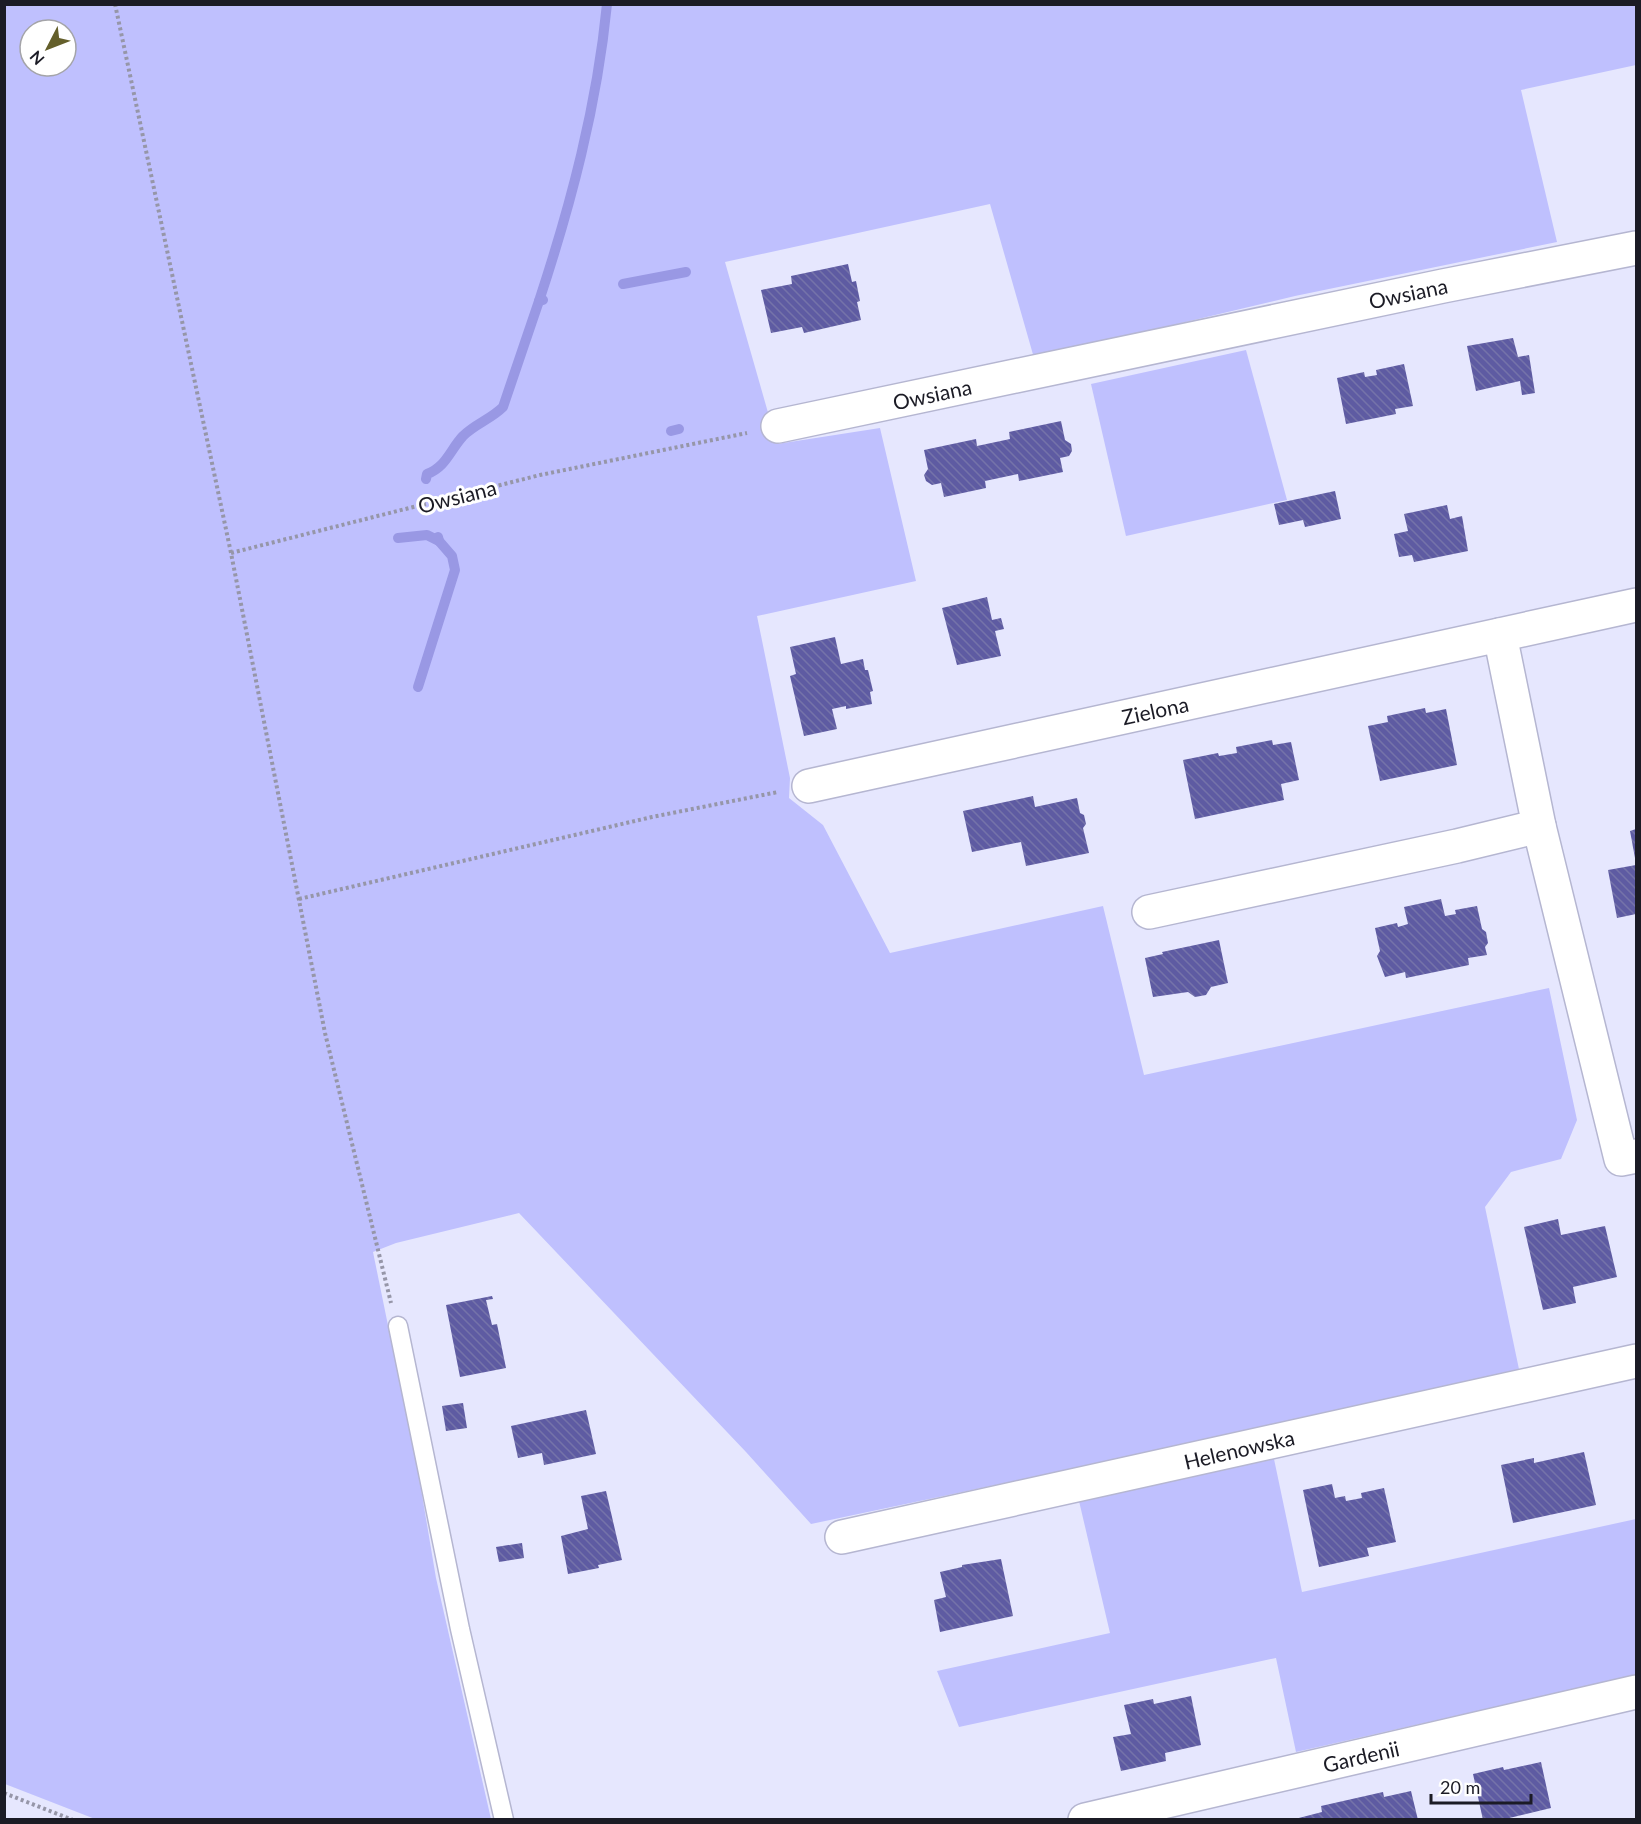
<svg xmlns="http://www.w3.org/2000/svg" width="1641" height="1824" font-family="Lato,sans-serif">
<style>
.grass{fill:#bfc0fe;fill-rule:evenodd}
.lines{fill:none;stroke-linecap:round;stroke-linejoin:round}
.stream{stroke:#9998e4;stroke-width:10}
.building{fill:url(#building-back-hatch)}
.service-casing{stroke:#b5b6d1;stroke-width:21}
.minor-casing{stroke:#b5b6d1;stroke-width:36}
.path{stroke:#9696a8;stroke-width:4;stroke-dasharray:3 3;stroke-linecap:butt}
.service{stroke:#fff;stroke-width:18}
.minor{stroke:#fff;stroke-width:33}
.labels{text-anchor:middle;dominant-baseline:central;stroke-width:6;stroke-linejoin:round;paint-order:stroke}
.street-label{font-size:21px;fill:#1b1b25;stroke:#fff}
</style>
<defs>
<pattern id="building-back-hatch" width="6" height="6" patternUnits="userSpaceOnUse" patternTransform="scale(1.5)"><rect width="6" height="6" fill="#5e5ba2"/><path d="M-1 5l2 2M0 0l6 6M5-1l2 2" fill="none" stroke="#7573a9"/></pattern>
</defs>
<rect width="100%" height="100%" fill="#e6e7fe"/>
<g class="grass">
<path d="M4,5H1636V65L1521,90L1557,242L1295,296L1034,358L990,204L725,262L777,444L880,428L916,581L757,616L790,778L789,798L823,825L890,953L1103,906L1144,1075L1549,988L1577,1120L1561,1159L1511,1172L1485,1207L1520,1374L811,1524L746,1452L519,1213L396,1243L373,1252L419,1477L436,1578L491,1819H95L5,1784ZM30,30H66V66H30Z"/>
<polygon points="1246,350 1287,500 1126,536 1091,384"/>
<polygon points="1274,1459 1302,1592 1636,1519 1636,1675 1296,1752 1276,1658 959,1727 937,1671 1110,1633 1079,1501"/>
</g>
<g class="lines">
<g class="stream">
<polyline points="623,284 686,272"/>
<path d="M543,300L539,301C571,204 597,106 607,4"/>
<polyline points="671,431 679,429"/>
<path d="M426,479L427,474C446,467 450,450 463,436C475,424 491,419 503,407L539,301"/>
<polyline points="398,538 427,535 439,541 438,537"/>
<polyline points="418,687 455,570 452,556 439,541"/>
</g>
</g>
<g class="building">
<polygon points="848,264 852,282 856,281 860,301 857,302 861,320 804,333 802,327 771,333 761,290 792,284 791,276"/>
<polygon points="1513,338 1518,357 1529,355 1535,393 1522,395 1520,381 1476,391 1467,346"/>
<polygon points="1404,364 1413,406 1395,409 1396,414 1346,424 1337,378 1364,372 1365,377 1377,375 1376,370"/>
<polygon points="1061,421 1065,440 1071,444 1072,451 1069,456 1060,458 1063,472 1019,481 1018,474 985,481 986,488 944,497 941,483 932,485 926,481 924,475 928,469 924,450 976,439 977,446 1010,439 1009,432"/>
<polygon points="1335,491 1341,519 1305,527 1303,520 1279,525 1274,504"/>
<polygon points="1447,505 1450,519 1462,516 1468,551 1414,562 1412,555 1399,557 1394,534 1408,531 1404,514"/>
<polygon points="987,597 992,620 1001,618 1004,629 995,631 1001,656 957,665 942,608"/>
<polygon points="835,637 841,664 863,659 865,670 868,670 873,691 870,692 872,704 846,709 846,706 832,709 837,729 804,736 790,676 796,674 790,647"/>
<polygon points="1425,708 1426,713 1446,709 1457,765 1380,781 1368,726 1388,722 1387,716"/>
<polygon points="1272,740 1273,745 1291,742 1299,780 1281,784 1284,800 1195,819 1183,760 1218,753 1219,756 1237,753 1236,747"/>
<polygon points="1033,796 1035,807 1077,798 1080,813 1084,815 1086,824 1083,828 1089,853 1026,866 1021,842 972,852 963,811"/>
<polygon points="1636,829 1636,858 1635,858 1630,831"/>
<polygon points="1636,865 1636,914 1617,918 1608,870"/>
<polygon points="1441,899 1445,916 1456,914 1455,910 1477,906 1482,929 1486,932 1488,943 1485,947 1487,955 1468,958 1469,965 1406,978 1405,972 1385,977 1377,956 1380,951 1375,928 1397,923 1398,927 1408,924 1404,907"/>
<polygon points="1219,940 1228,983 1211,987 1206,995 1195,997 1188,992 1153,997 1145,958 1163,954 1162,952"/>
<polygon points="1558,1219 1561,1235 1605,1226 1617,1277 1573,1287 1576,1303 1543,1310 1524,1227"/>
<polygon points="492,1296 493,1299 486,1300 492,1325 497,1324 506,1368 460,1377 446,1305"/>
<polygon points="463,1403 467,1428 446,1431 442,1406"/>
<polygon points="586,1410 596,1454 544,1465 542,1453 518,1458 511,1426"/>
<polygon points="1584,1452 1596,1505 1513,1523 1501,1465 1534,1458 1534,1463"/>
<polygon points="1332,1484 1335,1498 1345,1496 1346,1501 1362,1498 1361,1493 1384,1488 1396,1542 1367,1548 1369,1556 1319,1567 1303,1490"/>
<polygon points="606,1491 622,1560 598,1565 599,1568 568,1574 561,1536 588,1529 581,1496"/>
<polygon points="522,1543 524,1558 499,1562 496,1547"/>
<polygon points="1001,1559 1013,1616 940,1632 934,1600 946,1597 940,1572 962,1567 962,1565"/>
<polygon points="1191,1696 1201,1745 1165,1753 1166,1761 1121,1771 1113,1737 1131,1734 1124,1705 1153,1699 1154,1704"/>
<polygon points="1541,1762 1551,1808 1501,1820 1483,1820 1473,1774 1503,1767 1504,1770"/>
<polygon points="1411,1791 1418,1820 1291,1820 1322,1812 1321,1806 1383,1792 1384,1797"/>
</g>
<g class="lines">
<g class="service-casing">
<polyline id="service" points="398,1326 460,1629 504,1820"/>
</g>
<g class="minor-casing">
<g id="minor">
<polyline points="778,426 1443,286 1636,248"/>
<polyline points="809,786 1636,605"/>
<polyline points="1539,826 1621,1159 1636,1156"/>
<polyline points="1149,912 1457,846 1539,826 1500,635"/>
<polyline points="842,1537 1636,1361"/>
<polyline points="1085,1820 1636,1692"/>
</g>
</g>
<g class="path">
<polyline points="115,4 231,553 325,1033 391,1303"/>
<polyline points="231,553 540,475 747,433"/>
<polyline points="299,899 652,817 778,792"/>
<polyline points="4,1793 73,1820"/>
</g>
<use href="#service" class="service"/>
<use href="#minor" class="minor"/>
</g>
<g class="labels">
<g class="street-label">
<text transform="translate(1408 293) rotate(-12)">Owsiana</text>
<text transform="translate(932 394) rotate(-12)">Owsiana</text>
<text transform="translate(457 496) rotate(-14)">Owsiana</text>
<text transform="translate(1155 710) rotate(-12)">Zielona</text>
<text transform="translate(1239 1449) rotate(-13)">Helenowska</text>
<text transform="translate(1361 1756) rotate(-13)">Gardenii</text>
</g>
</g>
<rect width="1641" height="1824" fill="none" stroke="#1b1b25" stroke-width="12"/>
<g transform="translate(48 48) rotate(228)"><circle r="28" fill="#ffffff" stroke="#a4a4a8" stroke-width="1.5"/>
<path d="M0-4.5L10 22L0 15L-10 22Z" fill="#645f2b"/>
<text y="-9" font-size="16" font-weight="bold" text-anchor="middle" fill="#1b1b25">N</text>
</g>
<path d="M1431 1794v9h100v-9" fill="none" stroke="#1b1b25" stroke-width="3"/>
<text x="1440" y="1794" font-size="18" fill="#1b1b25" stroke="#ffffff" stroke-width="4.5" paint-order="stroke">20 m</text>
</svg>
